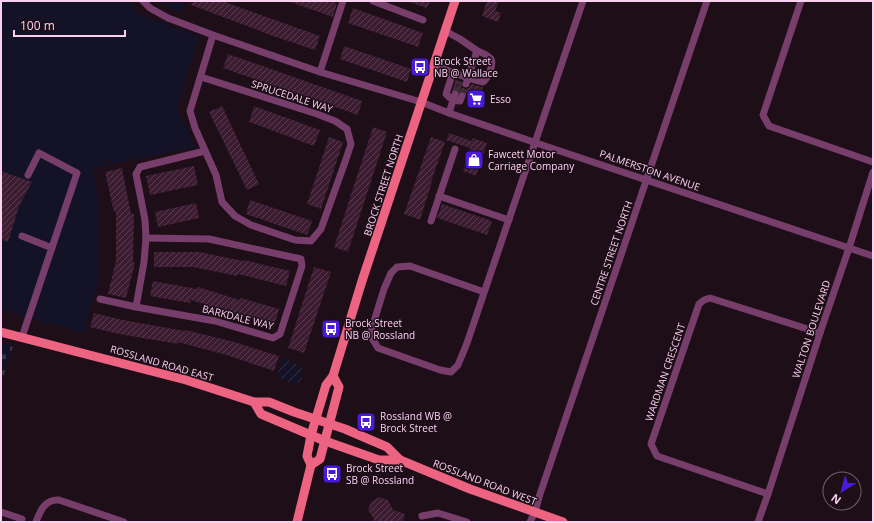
<svg xmlns="http://www.w3.org/2000/svg" width="874" height="523" font-family="'Open Sans',sans-serif">
<style>
.cemetery{fill:url(#cemetery-stones)}
.park{fill:#141226}
.garden{fill:url(#garden-furrows)}
.building{fill:url(#building-hatch)}
.lines{fill:none;stroke-linecap:round;stroke-linejoin:round}
.minor-tunnel{stroke:#3e2b38;stroke-width:7;stroke-dasharray:7 3.5;stroke-linecap:butt}
.minor{stroke:#773e6c;stroke-width:7}
.major{stroke:#ed6382;stroke-width:9}
.labels{text-anchor:middle;dominant-baseline:central;stroke-width:3;stroke-linejoin:round;paint-order:stroke}
.poi-label{font-size:10px;fill:#fad0ef;stroke:#1d0e18;text-anchor:start}
.street-label{font-size:10px;fill:#fad0ef;stroke:#1d0e18}
</style>
<defs>
<pattern id="cemetery-stones" width="16" height="16" patternUnits="userSpaceOnUse"><rect width="16" height="16" fill="#141226"/><path d="M2 7V4a2 2 0 0 1 4 0v3zM10 15v-3a2 2 0 0 1 4 0v3z" fill="#373346"/></pattern>
<pattern id="garden-furrows" width="10" height="10" patternUnits="userSpaceOnUse"><rect width="10" height="10" fill="#141226"/><path d="M-1 1l2-2M0 10L10 0M9 11l2-2" fill="none" stroke="#373346"/></pattern>
<pattern id="building-hatch" width="6" height="6" patternUnits="userSpaceOnUse"><rect width="6" height="6" fill="#3c1c31"/><path d="M-1 1l2-2M0 6l6-6M5 7l2-2" fill="none" stroke="#593c4f"/></pattern>
</defs>
<rect width="100%" height="100%" fill="#1d0e18"/>
<polygon class="cemetery" points="1,343 13,347 1,384"/>
<g class="park">
<polygon points="1,1 128,1 141,15 199,36 177,109 195,147 93,168 98,198 98,282 84,333 1,310"/>
<polygon points="159,1 185,1 180,13 171,9"/>
</g>
<path class="garden" d="M283,357L301,367C303,373 303,378 299,383H293L276,377Z"/>
<g class="building">
<polygon points="193,1 222,1 320,36 315,50 273,36 191,5"/>
<polygon points="291,1 331,1 337,3 333,17 290,2"/>
<polygon points="409,1 430,1 427,8 409,2"/>
<polygon points="487,1 499,1 495,11 501,13 498,22 482,16"/>
<polygon points="353,8 423,33 418,47 348,23"/>
<polygon points="344,46 411,69 407,82 340,59"/>
<polygon points="228,54 362,101 358,115 223,68"/>
<polygon points="456,80 461,82 462,87 465,89 469,88 471,84 483,87 478,102 467,98 467,95 464,92 459,92 456,89 453,90"/>
<polygon points="222,106 259,184 247,190 209,112"/>
<polygon points="254,106 320,130 314,146 249,122"/>
<polygon points="373,127 387,132 348,252 334,247"/>
<polygon points="449,133 472,141 473,138 487,143 476,176 463,171 470,148 446,140"/>
<polygon points="329,137 343,142 321,209 307,204"/>
<polygon points="431,137 445,142 431,182 432,182 420,220 404,214"/>
<polygon points="194,166 198,185 150,195 146,176"/>
<polygon points="122,168 131,214 134,214 133,262 135,263 126,298 108,294 116,261 116,212 114,212 105,172"/>
<polygon points="1,171 32,182 19,206 8,242 1,239"/>
<polygon points="250,200 312,221 307,235 246,214"/>
<polygon points="196,203 199,218 158,227 155,212"/>
<polygon points="442,204 492,221 487,235 437,218"/>
<polygon points="154,252 199,252 244,261 244,260 290,271 286,286 238,274 237,276 193,267 154,267"/>
<polygon points="314,267 331,272 304,353 288,348"/>
<polygon points="153,281 197,289 198,287 240,300 241,298 279,309 274,326 191,300 190,303 150,296"/>
<polygon points="94,313 123,320 185,331 186,330 230,341 231,341 279,356 274,371 226,355 178,342 178,344 119,334 90,327"/>
<polygon points="379,497 388,500 393,510 405,514 403,522 373,522 374,519 368,510 371,502"/>
</g>
<g class="lines">
<g class="minor-tunnel">
<polyline points="455,94 459,81"/>
<polyline points="462,96 466,84"/>
</g>
<g class="minor">
<polyline points="143,1 150,8 168,18 213,35 320,72 421,102 449,113 545,146 873,256"/>
<polyline points="373,1 423,20"/>
<polyline points="801,1 763,115 769,126 873,162"/>
<polyline points="433,65 468,78 476,54 476,50 460,39 445,31"/>
<polyline points="320,72 343,1"/>
<path d="M453,72L446,94C450,99 454,101 460,101L462,96"/>
<polyline points="201,77 317,114 335,121 347,129 351,144 345,162 321,229 311,241 295,240 251,225 235,216 222,202 216,175 195,128 190,111 213,35"/>
<path d="M466,84L468,78L483,82C487,79 488,76 490,71C496,56 487,56 476,50"/>
<polyline points="449,113 455,94"/>
<polyline points="439,196 509,220"/>
<polyline points="431,221 455,149"/>
<polyline points="22,236 52,248"/>
<polyline points="484,292 410,266 397,267 391,273 384,289 371,331 373,340 378,348 440,370 451,372 458,365 467,343 583,1"/>
<polyline points="100,299 136,307 215,321 273,338 280,334 302,266 301,259 209,239 146,238"/>
<polyline points="136,307 144,262 146,238 145,220 136,174 140,167 205,151"/>
<polyline points="22,337 77,173 39,153 28,175"/>
<polyline points="768,494 657,456 651,444 699,304 704,300 710,298 820,333"/>
<polyline points="1,512 22,519"/>
<polyline points="422,516 438,513 467,522"/>
<path d="M36,522C40,511 45,499 59,500L124,522"/>
<polyline points="530,522 535,512 539,497 707,1"/>
<polyline points="758,522 768,494 821,330 849,248 873,172"/>
</g>
<g class="major">
<polyline points="1,332 186,380 254,402 269,402 294,412 345,429 387,447 400,460"/>
<polyline points="254,402 261,414 325,441 379,460 400,460 470,489 563,522"/>
<polyline points="311,465 320,459 339,387 333,376"/>
<polyline points="297,522 311,465 307,456 311,435 326,385 333,376 362,281 455,1"/>
</g>
</g>
<defs>
<g id="bus-square" transform="scale(1)"><rect x="-9" y="-9" width="18" height="18" rx="4" fill="#4a19dc" stroke="#1d0e18"/><path d="M-5-6H5V4H4V6H2V4H-2V6H-4V4H-5ZM-3.5-4V0h7V-4ZM-3.5 1.2v1.5H-2V1.2ZM2 1.2v1.5H3.5V1.2Z" fill="#fff"/></g>
<g id="supermarket-square" transform="scale(1)"><rect x="-9" y="-9" width="18" height="18" rx="4" fill="#4a19dc" stroke="#1d0e18"/><path d="M-6-5.5h2.5l.6 2H6L4.5 2H-2.5L-4.4-4H-6ZM-1.5 3.2a1.3 1.3 0 1 0 .1 0ZM3 3.2a1.3 1.3 0 1 0 .1 0Z" fill="#fff"/></g>
<g id="shop-square" transform="scale(1)"><rect x="-9" y="-9" width="18" height="18" rx="4" fill="#4a19dc" stroke="#1d0e18"/><path d="M-5-2.5h2.3a2.7 3.5 0 0 1 5.4 0H5L5.5 6h-11ZM-1.5-2.5h3a1.5 2.3 0 0 0-3 0Z" fill="#fff"/></g>
</defs>
<g fill-rule="evenodd">
<use href="#bus-square" x="420" y="67"/>
<use href="#supermarket-square" x="476" y="99"/>
<use href="#shop-square" x="474" y="160"/>
<use href="#bus-square" x="331" y="329"/>
<use href="#bus-square" x="366" y="422"/>
<use href="#bus-square" x="332" y="474"/>
</g>
<g class="labels">
<g class="poi-label">
<text x="434" y="61">Brock Street<tspan x="434" dy="12">NB @ Wallace</tspan></text>
<text x="490" y="99">Esso</text>
<text x="488" y="154">Fawcett Motor<tspan x="488" dy="12">Carriage Company</tspan></text>
<text x="345" y="323">Brock Street<tspan x="345" dy="12">NB @ Rossland</tspan></text>
<text x="380" y="416">Rossland WB @<tspan x="380" dy="12">Brock Street</tspan></text>
<text x="346" y="468">Brock Street<tspan x="346" dy="12">SB @ Rossland</tspan></text>
</g>
<g class="street-label">
<text transform="translate(292 96) rotate(18)">SPRUCEDALE WAY</text>
<text transform="translate(650 170) rotate(19)">PALMERSTON AVENUE</text>
<text transform="translate(383 185) rotate(-72)">BROCK STREET NORTH</text>
<text transform="translate(611 253) rotate(-71)">CENTRE STREET NORTH</text>
<text transform="translate(238 317) rotate(14)">BARKDALE WAY</text>
<text transform="translate(811 329) rotate(-72)">WALTON BOULEVARD</text>
<text transform="translate(162 363) rotate(16)">ROSSLAND ROAD EAST</text>
<text transform="translate(665 372) rotate(-71)">WARDMAN CRESCENT</text>
<text transform="translate(485 482) rotate(21)">ROSSLAND ROAD WEST</text>
</g>
</g>
<rect width="874" height="523" fill="none" stroke="#fad0ef" stroke-width="4"/>
<g transform="translate(842 491) rotate(216)"><circle r="19" fill="#1d0e18" stroke="#755c6e"/>
<path d="M0-3L7 15L0 10L-7 15Z" fill="#4a19dc"/>
<text y="-6" font-size="11" font-weight="bold" text-anchor="middle" fill="#fad0ef">N</text>
</g>
<path d="M14 30v6h111v-6" fill="none" stroke="#fad0ef" stroke-width="2"/>
<text x="20" y="30" font-size="12" fill="#fad0ef" stroke="#1d0e18" stroke-width="3" paint-order="stroke">100 m</text>
</svg>
